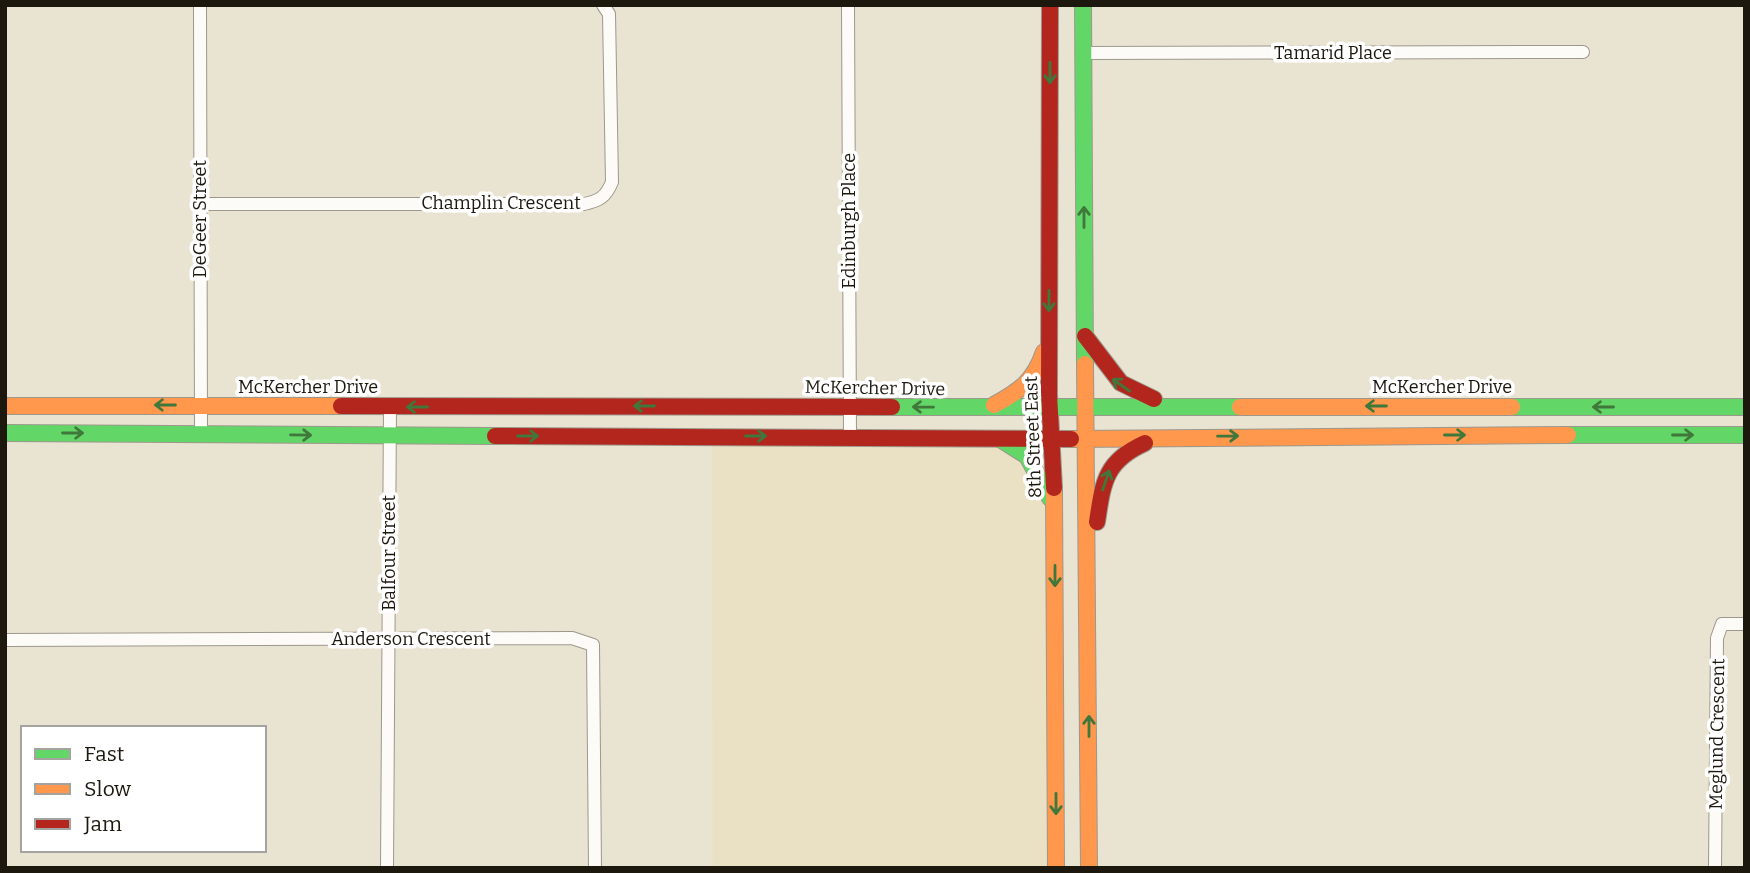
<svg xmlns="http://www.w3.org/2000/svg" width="1750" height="873" font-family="Bitter,serif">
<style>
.built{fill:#eae0c4}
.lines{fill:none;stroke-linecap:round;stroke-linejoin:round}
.street-casing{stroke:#9d988c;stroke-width:14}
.fast-casing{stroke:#9d988c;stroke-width:18}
.slow-casing{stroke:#9d988c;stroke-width:18}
.jam-casing{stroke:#9d988c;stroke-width:18}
.street{stroke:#fcfbf8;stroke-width:12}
.fast{stroke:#63d668;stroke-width:16}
.slow{stroke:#ff974d;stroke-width:16}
.jam{stroke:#b3261e;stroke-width:16}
.oneway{stroke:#40773b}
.labels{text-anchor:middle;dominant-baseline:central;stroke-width:7;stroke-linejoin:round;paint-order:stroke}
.street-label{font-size:18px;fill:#1c180e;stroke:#fff}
</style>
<rect width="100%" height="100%" fill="#e9e3d2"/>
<polygon class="built" points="712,436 1000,439 1027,456 1055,508 1056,868 713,868"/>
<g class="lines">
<g class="street-casing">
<g id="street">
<polyline points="200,5 201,433"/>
<polyline points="848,5 850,436"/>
<polyline points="1083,53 1583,52"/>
<path d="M200,204H584C599,201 606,197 612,182L609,14L603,5"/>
<polyline points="5,640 572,638 593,645 595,868"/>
<polyline points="387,868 390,407"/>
<polyline points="1715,868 1717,638 1722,624 1745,624"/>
</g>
</g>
<g class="fast-casing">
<g id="fast">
<polyline points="1083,5 1085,364"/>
<polyline points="892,407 1240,407"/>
<polyline points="1512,407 1745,407"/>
<polyline points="5,433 495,436"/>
<polyline points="1568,435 1745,435"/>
<polyline points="1000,439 1027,456 1050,498"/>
</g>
</g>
<g class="slow-casing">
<g id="slow">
<polyline points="1085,364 1089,868"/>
<path d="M994,405C1020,391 1034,381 1044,352"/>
<polyline points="5,406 341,406"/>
<polyline points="1240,407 1512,407"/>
<polyline points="1071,439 1568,435"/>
<polyline points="1054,488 1056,868"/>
</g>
</g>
<g class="jam-casing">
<g id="jam">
<polyline points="1050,5 1049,394 1054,488"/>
<polyline points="1085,336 1121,383 1154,399"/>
<polyline points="341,406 892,407"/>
<polyline points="495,436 1071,439"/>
<path d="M1097,522C1103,482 1105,461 1145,443"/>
</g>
</g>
<use href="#street" class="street"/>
<use href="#fast" class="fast"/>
<use href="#slow" class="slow"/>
<use href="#jam" class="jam"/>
</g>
<defs><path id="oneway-shaft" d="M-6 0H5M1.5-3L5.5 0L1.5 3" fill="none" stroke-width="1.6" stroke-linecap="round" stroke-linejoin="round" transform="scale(1.75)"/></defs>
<g class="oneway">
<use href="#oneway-shaft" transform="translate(1050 73) rotate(90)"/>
<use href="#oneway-shaft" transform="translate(1084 217) rotate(-90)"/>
<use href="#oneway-shaft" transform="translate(1049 301) rotate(90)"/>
<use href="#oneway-shaft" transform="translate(1121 385) rotate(-145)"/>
<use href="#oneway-shaft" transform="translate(165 405) rotate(-180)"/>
<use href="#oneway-shaft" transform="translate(644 406) rotate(180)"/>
<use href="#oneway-shaft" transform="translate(1376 406) rotate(-180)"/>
<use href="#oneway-shaft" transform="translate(417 407) rotate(180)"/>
<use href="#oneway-shaft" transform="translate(923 407) rotate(-179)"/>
<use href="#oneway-shaft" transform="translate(1603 407) rotate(180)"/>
<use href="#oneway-shaft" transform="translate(73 433)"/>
<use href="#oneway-shaft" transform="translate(301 435) rotate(1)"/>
<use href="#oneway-shaft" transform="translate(1455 435)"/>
<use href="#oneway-shaft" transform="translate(1683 435)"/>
<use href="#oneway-shaft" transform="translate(528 436)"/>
<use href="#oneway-shaft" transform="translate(756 436)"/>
<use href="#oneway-shaft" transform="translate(1228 436) rotate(-1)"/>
<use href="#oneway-shaft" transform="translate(1106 480) rotate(-71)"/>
<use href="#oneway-shaft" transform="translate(1055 576) rotate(90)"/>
<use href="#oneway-shaft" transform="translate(1089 726) rotate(-90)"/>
<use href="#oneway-shaft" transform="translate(1056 804) rotate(90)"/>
</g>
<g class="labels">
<g class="street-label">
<text x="1333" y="53">Tamarid Place</text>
<text x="501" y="203">Champlin Crescent</text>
<text transform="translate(200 219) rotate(-90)">DeGeer Street</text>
<text transform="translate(849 221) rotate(-90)">Edinburgh Place</text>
<text x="308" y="387">McKercher Drive</text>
<text x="1442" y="387">McKercher Drive</text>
<text transform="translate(875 388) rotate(1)">McKercher Drive</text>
<text transform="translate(1033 437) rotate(-92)">8th Street East</text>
<text transform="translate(389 553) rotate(-90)">Balfour Street</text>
<text x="411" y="639">Anderson Crescent</text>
<text transform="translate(1717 734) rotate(-89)">Meglund Crescent</text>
</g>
</g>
<rect width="1750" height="873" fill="none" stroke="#1c180e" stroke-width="14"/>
<rect x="21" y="726" width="245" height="126" fill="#ffffff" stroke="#a4a39f" stroke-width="2"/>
<rect x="35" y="749" width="35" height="10" fill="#63d668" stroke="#a4a39f" stroke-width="2"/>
<text x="84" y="761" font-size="21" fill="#1c180e">Fast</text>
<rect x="35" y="784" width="35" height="10" fill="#ff974d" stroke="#a4a39f" stroke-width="2"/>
<text x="84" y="796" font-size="21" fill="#1c180e">Slow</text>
<rect x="35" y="819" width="35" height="10" fill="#b3261e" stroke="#a4a39f" stroke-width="2"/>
<text x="84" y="831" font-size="21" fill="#1c180e">Jam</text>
</svg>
